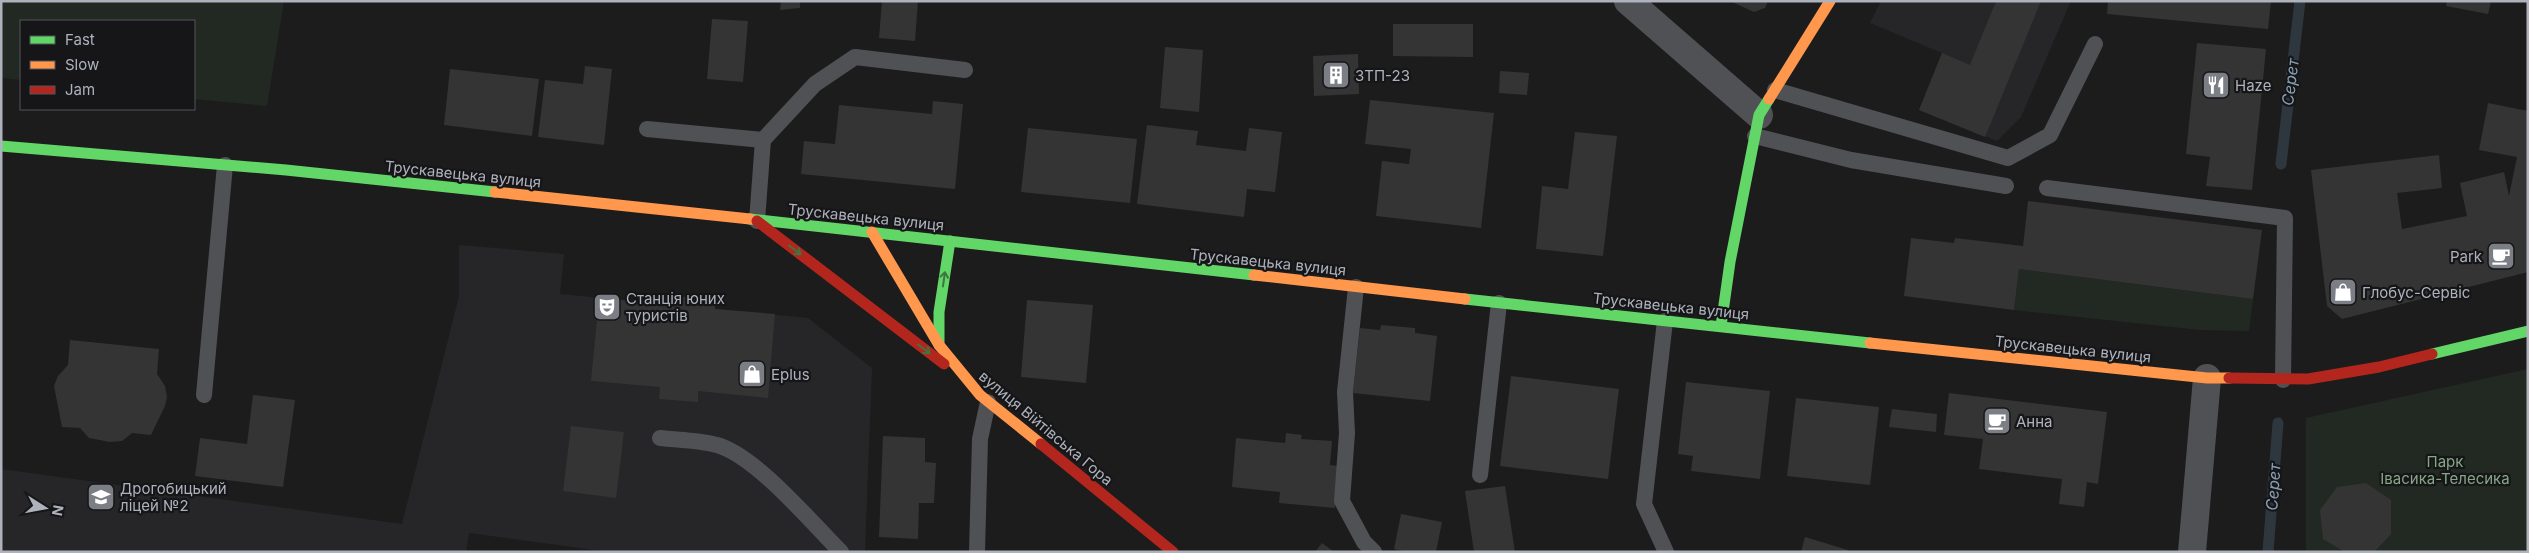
<svg xmlns="http://www.w3.org/2000/svg" width="2529" height="553" font-family="Inter,sans-serif">
<style>
.built{fill:#262628}
.green{fill:#222923}
.lines{fill:none;stroke-linecap:round;stroke-linejoin:round}
.stream{stroke:#2f373e;stroke-width:11}
.building{fill:#343434}
.lane{stroke:#505155;stroke-width:16}
.street{stroke:#505155;stroke-width:28}
.fast{stroke:#63d668;stroke-width:11}
.slow{stroke:#ff974d;stroke-width:11}
.jam{stroke:#b3261e;stroke-width:11}
.oneway{stroke:#3c7640}
.labels{text-anchor:middle;dominant-baseline:central;stroke-width:4.5;stroke-linejoin:round;paint-order:stroke}
.poi-label{font-size:15px;fill:#aeb2bc;stroke:#161618;text-anchor:start}
.street-label{font-size:15px;fill:#aeb2bc;stroke:#161618}
.park-label{font-size:15px;fill:#86a687;stroke:#161618}
.water-label{font-size:16px;font-style:italic;fill:#87a0b5;stroke:#161618}
</style>
<rect width="100%" height="100%" fill="#1c1c1c"/>
<g class="built">
<polygon points="1881,1 2071,1 2021,117 1997,141 1919,110 1942,53 1870,23"/>
<polygon points="459,245 564,254 560,294 653,303 655,294 716,300 715,309 808,318 872,368 865,552 609,552 469,533 466,552 1,552 1,469 402,524 459,296"/>
</g>
<g class="green">
<polygon points="1,1 284,1 267,106 194,99 194,21 21,21 21,80 1,78"/>
<polygon points="2019,269 2253,299 2249,331 2200,330 2014,310"/>
<polygon points="2528,369 2528,552 2306,552 2306,418"/>
</g>
<g class="lines">
<g class="stream">
<polyline points="2281,164 2300,1"/>
<polyline points="2268,552 2278,423"/>
</g>
</g>
<g class="building">
<polygon points="781,1 800,1 800,8 780,10"/>
<polygon points="882,1 918,1 915,41 879,38"/>
<polygon points="1730,1 1768,1 1765,8 1754,12"/>
<polygon points="1996,1 2041,1 1985,137 1919,110 1942,53 1970,65"/>
<polygon points="2108,1 2271,1 2268,29 2107,14"/>
<polygon points="2447,1 2491,1 2488,14 2446,6"/>
<polygon points="712,19 748,21 743,82 707,79"/>
<polygon points="1393,24 1473,24 1473,57 1393,56"/>
<polygon points="2197,43 2266,49 2252,190 2206,186 2210,157 2186,154"/>
<polygon points="1165,47 1203,50 1199,112 1160,108"/>
<polygon points="1358,54 1359,94 1314,96 1313,56"/>
<polygon points="585,66 612,69 604,145 538,137 545,80 583,84"/>
<polygon points="450,69 539,79 532,136 444,125"/>
<polygon points="1500,71 1529,73 1527,95 1499,93"/>
<polygon points="1370,100 1494,113 1481,228 1376,216 1382,161 1409,164 1411,149 1365,144"/>
<polygon points="933,101 963,104 955,189 801,174 804,141 835,144 839,105 932,114"/>
<polygon points="2488,103 2528,111 2528,272 2342,319 2327,306 2311,170 2439,155 2442,188 2397,193 2402,229 2467,216 2460,183 2504,172 2509,196 2517,157 2479,150"/>
<polygon points="1147,125 1198,131 1196,145 1246,151 1249,128 1282,132 1275,192 1247,189 1244,217 1137,204"/>
<polygon points="1028,128 1137,139 1130,203 1021,192"/>
<polygon points="1575,132 1617,136 1603,256 1536,249 1542,186 1568,189"/>
<polygon points="2028,201 2262,230 2253,299 2019,269 2014,310 1904,296 1911,238 1954,243 1955,238 2023,246"/>
<polygon points="655,294 716,300 715,309 775,314 768,398 698,391 698,402 659,399 660,387 591,381 599,298 654,303"/>
<polygon points="1027,300 1093,305 1086,383 1021,377"/>
<polygon points="1381,325 1415,328 1415,333 1437,336 1430,401 1353,393 1360,328 1380,330"/>
<polygon points="70,340 159,349 157,374 165,386 167,397 165,406 151,435 132,433 122,441 110,442 89,438 80,428 62,427 54,386 58,376 68,365"/>
<polygon points="1511,376 1619,389 1608,479 1500,466"/>
<polygon points="1686,382 1770,391 1760,479 1691,471 1693,456 1678,454"/>
<polygon points="1949,393 2107,412 2098,484 2087,482 2084,507 2059,504 2062,479 1979,469 1983,439 1944,435"/>
<polygon points="253,395 295,400 283,487 195,476 200,438 247,444"/>
<polygon points="1796,398 1879,407 1870,485 1787,476"/>
<polygon points="1892,409 1937,414 1936,432 1889,427"/>
<polygon points="571,426 624,432 616,498 563,491"/>
<polygon points="1286,433 1302,435 1301,439 1332,441 1330,465 1338,466 1335,508 1279,503 1280,492 1232,487 1236,438 1285,443"/>
<polygon points="883,436 925,438 925,462 936,463 934,503 919,503 918,539 879,537"/>
<polygon points="2366,483 2391,500 2391,534 2374,552 2345,552 2323,539 2320,510 2337,487"/>
<polygon points="1505,486 1515,552 1474,552 1465,491"/>
<polygon points="1401,514 1442,522 1436,552 1407,552 1394,549"/>
<polygon points="1805,537 1848,550 1847,552 1801,552"/>
<polygon points="1322,543 1334,552 1315,552"/>
</g>
<g class="lines">
<g class="lane">
<polyline points="1775,90 2008,158 2050,135 2095,44"/>
<polyline points="647,129 763,140"/>
<polyline points="1755,136 1851,160 2006,186"/>
<polyline points="2047,188 2285,218 2283,380"/>
<polyline points="757,221 763,140 815,84 855,57 965,70"/>
<polyline points="1356,287 1345,392 1347,433 1342,501 1364,542 1374,552"/>
<polyline points="1665,321 1644,504 1666,552"/>
<polyline points="204,395 225,165"/>
<path d="M660,438C678,440 699,440 717,445C756,456 811,522 841,552"/>
<polyline points="1480,475 1499,303"/>
<polyline points="977,552 980,439 988,402"/>
</g>
<g class="street">
<polyline points="1628,1 1759,115"/>
<polyline points="2192,552 2207,378"/>
</g>
<g class="fast">
<polyline points="1,146 286,170 495,192"/>
<polyline points="750,219 1254,275"/>
<polyline points="1465,299 1870,343"/>
<polyline points="1721,326 1730,262 1759,115 1769,99"/>
<polyline points="939,345 939,312 950,241"/>
<polyline points="2432,354 2528,331"/>
</g>
<g class="slow">
<polyline points="1769,99 1830,1"/>
<polyline points="495,192 750,219"/>
<polyline points="872,232 939,345 980,395 1041,444"/>
<polyline points="1254,275 1465,299"/>
<polyline points="1870,343 2207,378 2229,378"/>
</g>
<g class="jam">
<polyline points="757,221 944,364"/>
<polyline points="2229,378 2308,379 2379,367 2432,354"/>
<polyline points="1041,444 1173,552"/>
</g>
</g>
<defs><path id="oneway-shaft" d="M-6 0H5M1.5-3L5.5 0L1.5 3" fill="none" stroke-width="1.6" stroke-linecap="round" stroke-linejoin="round" transform="scale(1.25)"/></defs>
<g class="oneway">
<use href="#oneway-shaft" transform="translate(795 250) rotate(37)"/>
<use href="#oneway-shaft" transform="translate(944 279) rotate(-82)"/>
<use href="#oneway-shaft" transform="translate(924 349) rotate(37)"/>
</g>
<defs>
<g id="building-square" transform="scale(1.4375)"><rect x="-9" y="-9" width="18" height="18" rx="4" fill="#7b7e84" stroke="#161618"/><path d="M-4-6H4V6H1V3H-1V6H-4ZM-2.5-4.3h1.7v1.8h-1.7ZM.8-4.3h1.7v1.8H.8ZM-2.5-1h1.7V.8h-1.7ZM.8-1h1.7V.8H.8Z" fill="#fff"/></g>
<g id="restaurant-square" transform="scale(1.4375)"><rect x="-9" y="-9" width="18" height="18" rx="4" fill="#7b7e84" stroke="#161618"/><path d="M-5-6h1v4h1v-4h1v4h1v-4h1v5L-1.5 .5V6h-2V.5L-5-1ZM5-6V6H3V1.5H1.5Q1.5-4 5-6Z" fill="#fff"/></g>
<g id="cafe-square" transform="scale(1.4375)"><rect x="-9" y="-9" width="18" height="18" rx="4" fill="#7b7e84" stroke="#161618"/><path d="M-5.5-4.5H6V0H3Q3 3.5 0 3.5H-2.5Q-5.5 3.5-5.5 0ZM3-3.2v2h1.7v-2ZM-6 4.5H4V6H-6Z" fill="#fff"/></g>
<g id="shop-square" transform="scale(1.4375)"><rect x="-9" y="-9" width="18" height="18" rx="4" fill="#7b7e84" stroke="#161618"/><path d="M-5-2.5h2.3a2.7 3.5 0 0 1 5.4 0H5L5.5 6h-11ZM-1.5-2.5h3a1.5 2.3 0 0 0-3 0Z" fill="#fff"/></g>
<g id="theatre-square" transform="scale(1.4375)"><rect x="-9" y="-9" width="18" height="18" rx="4" fill="#7b7e84" stroke="#161618"/><path d="M-5-5.5Q0-4 5-5.5V0Q5 5 0 6Q-5 5-5 0ZM-3.3-2.5H-1v1.5H-3.3ZM1-2.5H3.3v1.5H1ZM-2.8 1Q0 5.5 2.8 1Z" fill="#fff"/></g>
<g id="school-square" transform="scale(1.4375)"><rect x="-9" y="-9" width="18" height="18" rx="4" fill="#7b7e84" stroke="#161618"/><path d="M0-5L7-2L0 1L-7-2ZM-4 1L0 2.5L4 1V4Q0 6-4 4Z" fill="#fff"/></g>
</defs>
<g fill-rule="evenodd">
<use href="#building-square" x="1336" y="75"/>
<use href="#restaurant-square" x="2216" y="85"/>
<use href="#cafe-square" x="2501" y="256"/>
<use href="#shop-square" x="2343" y="292"/>
<use href="#theatre-square" x="607" y="307"/>
<use href="#shop-square" x="752" y="374"/>
<use href="#cafe-square" x="1997" y="421"/>
<use href="#school-square" x="101" y="497"/>
</g>
<g class="labels">
<g class="poi-label">
<text x="1355" y="75">ЗТП-23</text>
<text x="2235" y="85">Haze</text>
<text x="2482" y="256" text-anchor="end">Park</text>
<text x="2362" y="292">Глобус-Сервіс</text>
<text x="626" y="298">Станція юних<tspan x="626" dy="17">туристів</tspan></text>
<text x="771" y="374">Eplus</text>
<text x="2016" y="421">Анна</text>
<text x="120" y="488">Дрогобицький<tspan x="120" dy="17">ліцей №2</tspan></text>
</g>
<g class="street-label">
<text transform="translate(463 174) rotate(6)">Трускавецька вулиця</text>
<text transform="translate(866 217) rotate(6)">Трускавецька вулиця</text>
<text transform="translate(1268 262) rotate(6)">Трускавецька вулиця</text>
<text transform="translate(1671 306) rotate(6)">Трускавецька вулиця</text>
<text transform="translate(2073 349) rotate(6)">Трускавецька вулиця</text>
<text transform="translate(1046 428) rotate(40)">вулиця Війтівська Гора</text>
</g>
<g class="park-label">
<text x="2445" y="461">Парк<tspan x="2445" dy="17">Івасика-Телесика</tspan></text>
</g>
<g class="water-label">
<text transform="translate(2290 82) rotate(-83)">Серет</text>
<text transform="translate(2273 487) rotate(-86)">Серет</text>
</g>
</g>
<rect width="2529" height="553" fill="none" stroke="#aeb2bc" stroke-width="5"/>
<rect x="20" y="20" width="175" height="90" fill="#161618" stroke="#53545a"/>
<rect x="30" y="36" width="25" height="8" fill="#63d668" stroke="#53545a"/>
<text x="65" y="45" font-size="15" fill="#aeb2bc">Fast</text>
<rect x="30" y="61" width="25" height="8" fill="#ff974d" stroke="#53545a"/>
<text x="65" y="70" font-size="15" fill="#aeb2bc">Slow</text>
<rect x="30" y="86" width="25" height="8" fill="#b3261e" stroke="#53545a"/>
<text x="65" y="95" font-size="15" fill="#aeb2bc">Jam</text>
<g transform="translate(45 508) rotate(101)" stroke="#161618" stroke-width="4" paint-order="stroke">
<path d="M0-4L9 19L0 12L-9 19Z" fill="#aeb2bc"/>
<text y="-8" font-size="14" font-weight="bold" text-anchor="middle" fill="#aeb2bc">N</text>
</g>
</svg>
